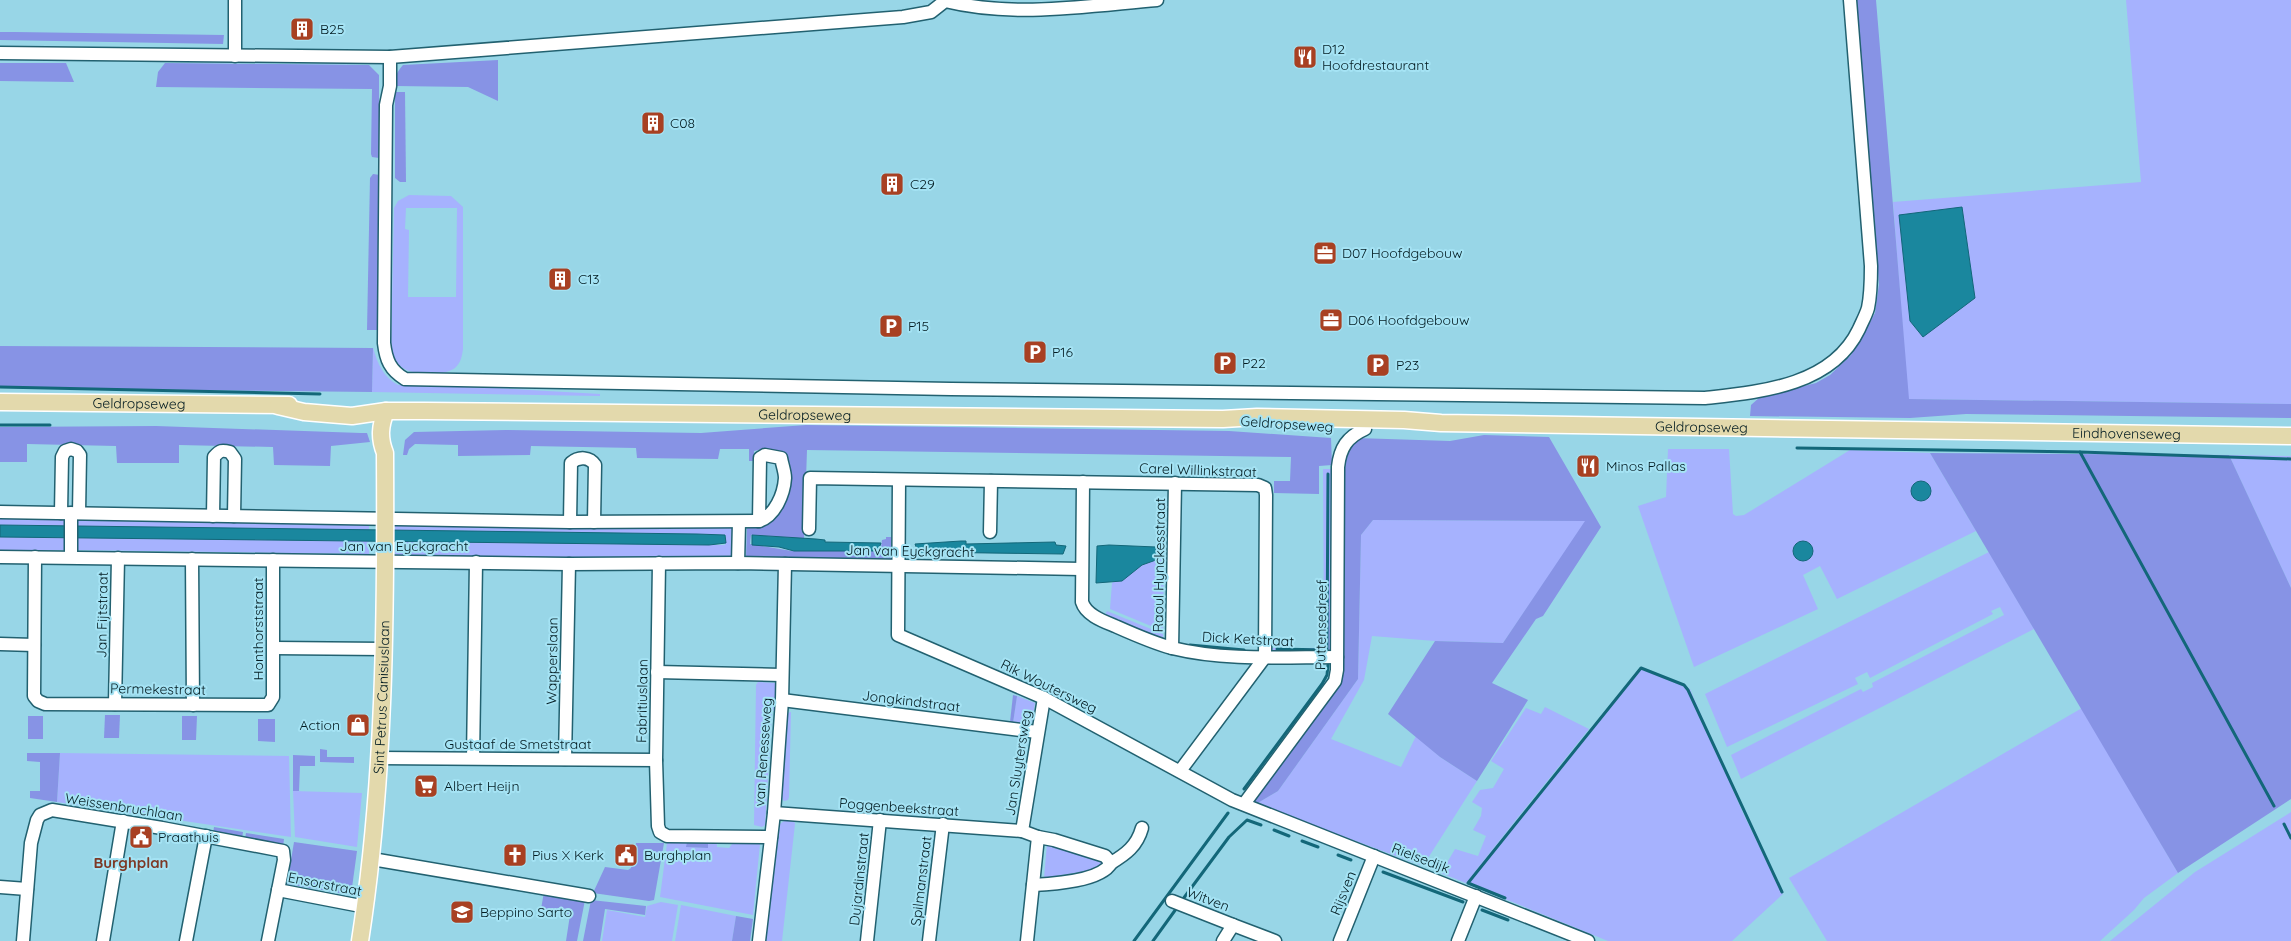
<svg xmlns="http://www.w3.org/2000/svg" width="2291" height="941" font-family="Quicksand,sans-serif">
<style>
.green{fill:#a6b2fe;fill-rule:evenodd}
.forest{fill:#8793e5}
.water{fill:#1a879e;stroke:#136779}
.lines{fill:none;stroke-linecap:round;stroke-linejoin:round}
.stream{stroke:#136779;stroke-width:3}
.minor-casing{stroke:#226170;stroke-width:15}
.major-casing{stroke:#fff;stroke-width:19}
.minor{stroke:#fff;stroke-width:12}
.major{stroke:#e3d9ac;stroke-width:16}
.labels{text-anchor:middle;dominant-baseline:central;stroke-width:4;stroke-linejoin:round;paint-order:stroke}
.poi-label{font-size:14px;fill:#031c22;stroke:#a5e3f4;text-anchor:start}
.street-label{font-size:14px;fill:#031c22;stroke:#a5e3f4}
.neighbourhood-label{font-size:15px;font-weight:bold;fill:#7d3926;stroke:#a5e3f4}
</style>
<rect width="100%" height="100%" fill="#98d6e7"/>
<g class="green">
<polygon points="2126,0 2291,0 2291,404 1908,399 1893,202 2141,182"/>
<path d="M409,195L451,196L463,207V349C462,356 461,362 456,367C446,377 413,375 403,368C397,364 394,358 391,352L394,208L398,201ZM406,208H457L456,297H408L409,230L405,229Z"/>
<path d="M373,348C378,364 383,377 398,385L496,388L600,394V396L372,392Z"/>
<path d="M1668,449H1729L1733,514L1736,516L1744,515L1850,450L1930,453L1976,531L1837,599L1820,566L1803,575L1818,609L1694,667L1638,506L1666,497ZM1921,481L1927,483L1921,501L1915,498ZM1799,542L1811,555L1803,560L1793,553L1794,547Z"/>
<polygon points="2229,455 2291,456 2291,588"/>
<polygon points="1323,469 1332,469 1332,651 1329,653 1274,652 1272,648 1324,648"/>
<polygon points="0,517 64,518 65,526 0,525"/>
<polygon points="78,518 369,524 369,530 77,526"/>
<polygon points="1373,520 1586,521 1503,643 1435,641 1372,636 1364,680 1331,739 1401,767 1416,736 1440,757 1477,781 1423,866 1256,804 1278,791 1358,679 1361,535"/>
<polygon points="395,523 732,526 731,558 398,556 395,554 395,541 709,545 725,545 726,537 725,535 697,534 395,530"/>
<rect x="0" y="537" width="64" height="13"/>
<polygon points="77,537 369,541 369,554 77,550"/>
<polygon points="1157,542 1164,542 1163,631 1110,609 1112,583 1142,565 1156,560"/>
<polygon points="1989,552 2034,629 1741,779 1731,755 1861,689 1863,692 1873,687 1872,683 2004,615 2000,607 1991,611 1993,614 1870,678 1867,672 1855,678 1858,684 1727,747 1705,694"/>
<polygon points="1107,611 1163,634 1163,640 1104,617"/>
<polygon points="1642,667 1690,689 1743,813 1783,894 1732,941 1608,941 1441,873 1455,849 1478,856 1486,836 1473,830 1481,816 1482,808 1472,802 1480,790 1493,788 1504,769 1491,761 1526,708 1541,714 1545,707 1589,729 1466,882"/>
<polygon points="758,682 776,683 776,711 772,711 765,825 762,827 754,825 756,685"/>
<polygon points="1017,696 1035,703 1031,724 1013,723"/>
<polygon points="2082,708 2178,873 2144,898 2134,910 2100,941 1827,941 1789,878"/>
<polygon points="791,712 789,797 788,800 784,801 782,798 787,713"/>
<polygon points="60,753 289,756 291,837 57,802"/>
<polygon points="293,791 362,793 357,847 295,837"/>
<polygon points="2291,812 2291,941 2110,941 2195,872"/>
<polygon points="784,821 794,821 795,824 782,941 766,941 780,824"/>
<polygon points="687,842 687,847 707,848 708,843 717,843 717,847 729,848 733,843 760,844 753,915 660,897 667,843"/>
<polygon points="1047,844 1102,861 1103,868 1044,878"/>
<polygon points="661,902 678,905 672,941 602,941 607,910 645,917 647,906"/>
<polygon points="681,905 736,916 732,941 675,941"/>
</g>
<g class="forest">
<polygon points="1856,0 1876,0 1909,399 2291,404 2291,418 1966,414 1910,418 1750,416 1751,405 1760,397 1816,383 1830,375 1851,355 1875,313 1879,284"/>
<polygon points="0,32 15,32 224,35 223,44 0,40"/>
<path d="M498,60V101L468,87L396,86C394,77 397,72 403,65Z"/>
<polygon points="0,63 66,63 74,82 0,81"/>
<polygon points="165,63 369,65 379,75 379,158 372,157 371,154 372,89 156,87 158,72"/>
<polygon points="395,92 405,92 406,182 400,182 395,178"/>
<polygon points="373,174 380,175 379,330 367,330 370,178"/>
<polygon points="0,346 373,348 372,392 0,388"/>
<path d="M806,425L1229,431L1331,438L1332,465L1319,466V494L1274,493V481H1290L1291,457L807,450L804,539L751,535L750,544L792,551H878L881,548L882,540L886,539V537H891V559L746,558L747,527C754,527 760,527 766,524C782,516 793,476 789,460C780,449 767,447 754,451V461H749V449H720L718,459L637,458L636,448L531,446L530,455L458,456V445L415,444L409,449L407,455H403L405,440L414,432L506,430L701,433Z"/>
<polygon points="156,426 361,433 367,433 370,442 331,446 330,466 274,465 273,447 179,445 179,463 117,463 116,446 27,444 27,462 0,462 0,427"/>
<polygon points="1484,435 1549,437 1601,527 1543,616 1536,619 1492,683 1528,700 1477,781 1440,757 1388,714 1435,641 1503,643 1585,521 1373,520 1361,535 1358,679 1278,791 1256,804 1254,800 1337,688 1342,460 1356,438 1450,441"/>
<polygon points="1930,453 2229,455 2291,588 2291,799 2178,873"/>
<polygon points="1013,695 1017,696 1013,723 1010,722"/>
<polygon points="105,715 120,715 119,738 104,738"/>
<rect x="28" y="716" width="15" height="23"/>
<polygon points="182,716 197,716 196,740 182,740"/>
<polygon points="258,719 275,719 275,742 258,741"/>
<polygon points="320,749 327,750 327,757 354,757 354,763 320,762"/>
<polygon points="27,753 60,753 57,802 30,798 30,791 40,791 40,762 27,761"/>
<polygon points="293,755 315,756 315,766 300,766 299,791 293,791"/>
<polygon points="214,827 243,832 242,839 213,834"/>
<polygon points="246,833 284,839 283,847 245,839"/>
<polygon points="294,842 357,851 351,895 287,884"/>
<polygon points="687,842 708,843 708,848 686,847"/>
<polygon points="636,843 664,843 654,900 649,901 593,893 605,867 628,870 631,868"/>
<polygon points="544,892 585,900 577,941 566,941 570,915 541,909"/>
<polygon points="591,900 646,906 645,915 605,909 600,941 583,941"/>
<polygon points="736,916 753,919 750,941 732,941"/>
</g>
<g class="water">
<polygon points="1962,207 1975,298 1923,337 1910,321 1899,215"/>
<circle cx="1921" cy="491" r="10"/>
<polygon points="0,525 697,534 725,535 726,543 709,545 0,537"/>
<polygon points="752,535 816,539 825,540 825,542 881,543 878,551 794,551 779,547 752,545"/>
<polygon points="961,541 966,541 966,544 1055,542 1056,545 1066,546 1063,554 918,552 915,544"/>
<circle cx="1803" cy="551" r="10"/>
<polygon points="1109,545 1156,547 1156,560 1142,565 1122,581 1096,583 1097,546"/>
</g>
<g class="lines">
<g class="stream">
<polyline points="0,387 320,394"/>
<polyline points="0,425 50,425"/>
<polyline points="1797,448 2080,452"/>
<polyline points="1190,645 1244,650"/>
<polyline points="1277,649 1327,650 1328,474"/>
<polyline points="1244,789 1322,684 1327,675 1328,665"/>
<polyline points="2274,806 2080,452 2291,459"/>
<polyline points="2284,824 2291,838"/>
<polyline points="1274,830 1289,836"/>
<polyline points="1302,841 1318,847"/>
<polyline points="1338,855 1351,860"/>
<polyline points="1383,872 1463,902"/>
<polyline points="1505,898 1468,883 1641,668 1684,685 1688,690 1782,892"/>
<polyline points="1183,899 1229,837 1247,820 1261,825"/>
<polyline points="1482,910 1508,920"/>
<polyline points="1134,941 1228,813"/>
<polyline points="1153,941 1176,909"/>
</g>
<g class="minor-casing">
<g id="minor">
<polyline points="235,0 235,56"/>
<path d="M0,53L390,57L903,17L931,12L945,1C1014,18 1087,6 1157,0"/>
<path d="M390,57V86L386,105L384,343C386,360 390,370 405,379L951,389L1705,398C1760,392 1832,386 1859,329C1862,322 1866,315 1868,308C1871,294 1871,280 1871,266L1850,0"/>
<path d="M765,455L781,458C782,464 785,472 785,478C784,494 775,516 759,521L760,458Z"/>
<polyline points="899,480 898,635 1044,698 1232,800 1588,941"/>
<path d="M1083,482L1082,602C1086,615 1103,621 1115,626C1133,634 1153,643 1172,648C1225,661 1283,657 1337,657"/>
<polyline points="0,512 570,522 759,521"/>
<polyline points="61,513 62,457 65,451 71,449 77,451 80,455 79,513"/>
<path d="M213,516L214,457C220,450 222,450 230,452L235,459L234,516"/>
<path d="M570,522L571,463C579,456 590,457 595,465L594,522"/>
<polyline points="809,529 810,478 1258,485 1265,488 1266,495 1265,657 1180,771"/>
<polyline points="990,532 991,481"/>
<polyline points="0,557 569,564 738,563 1081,569"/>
<polyline points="35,557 34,696 38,701 45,704 268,705 273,697 273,560"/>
<polyline points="71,557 71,513"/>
<polyline points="192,559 193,705"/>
<polyline points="659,563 656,760 658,826 660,832 667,836 771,837"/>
<polyline points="738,563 739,522"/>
<polyline points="0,644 34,645"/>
<polyline points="274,648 384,649"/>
<polyline points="1172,648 1175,483"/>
<polyline points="657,672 781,675"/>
<polyline points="782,700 1037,732"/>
<polyline points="115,704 118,558"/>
<polyline points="379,758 656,760"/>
<polyline points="473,758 476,562"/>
<polyline points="565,759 569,564"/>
<path d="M1244,804L1335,681L1337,670L1338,467C1340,448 1347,437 1365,429"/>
<polyline points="774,813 1022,831"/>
<polyline points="372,859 589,896"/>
<path d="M1111,863C1126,854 1137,846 1142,828"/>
<path d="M1033,885C1053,884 1101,881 1111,863L1105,856L1054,840L1038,837"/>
<polyline points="0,887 27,889"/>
<polyline points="278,890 366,907"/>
<polyline points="1172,901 1233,925"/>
<polyline points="23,941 31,843 37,820 40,815 52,810 162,828 283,851 284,860 268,941"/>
<polyline points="103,941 123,821"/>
<polyline points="186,941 206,836"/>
<polyline points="759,941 774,813 782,700 785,564"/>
<polyline points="867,941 880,820"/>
<polyline points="929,941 943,824"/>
<polyline points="1027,941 1038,837 1022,831 1044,698"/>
<polyline points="1223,941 1233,925 1275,941"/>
<polyline points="1340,941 1374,856"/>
<polyline points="1458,941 1476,896"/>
</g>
</g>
<g class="major-casing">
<g id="major">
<path id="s1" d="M0,402L289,405"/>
<path id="s2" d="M278,406L304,412L352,416L386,411H425L1223,419L1257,417L1404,420L1441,423L2291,436"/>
<path id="s3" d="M360,941C385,780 386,615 385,453C379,438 380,426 386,411"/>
</g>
</g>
<use href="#minor" class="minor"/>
<use href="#major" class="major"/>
</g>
<defs>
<g id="building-square" transform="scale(1.25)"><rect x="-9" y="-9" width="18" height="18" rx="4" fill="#a84022" stroke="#a5e3f4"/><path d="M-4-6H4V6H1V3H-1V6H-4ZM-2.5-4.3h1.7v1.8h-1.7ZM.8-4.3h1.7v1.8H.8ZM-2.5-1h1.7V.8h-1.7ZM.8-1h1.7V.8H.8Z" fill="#fff"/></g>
<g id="restaurant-square" transform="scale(1.25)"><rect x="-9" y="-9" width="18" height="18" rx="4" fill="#a84022" stroke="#a5e3f4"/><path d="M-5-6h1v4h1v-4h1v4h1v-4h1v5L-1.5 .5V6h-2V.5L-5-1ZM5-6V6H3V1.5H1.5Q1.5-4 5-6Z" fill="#fff"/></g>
<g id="office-square" transform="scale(1.25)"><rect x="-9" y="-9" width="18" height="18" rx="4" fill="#a84022" stroke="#a5e3f4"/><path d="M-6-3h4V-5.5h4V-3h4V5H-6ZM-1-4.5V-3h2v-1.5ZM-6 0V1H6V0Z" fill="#fff"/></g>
<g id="parking-square" transform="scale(1.25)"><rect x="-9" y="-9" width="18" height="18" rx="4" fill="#a84022" stroke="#a5e3f4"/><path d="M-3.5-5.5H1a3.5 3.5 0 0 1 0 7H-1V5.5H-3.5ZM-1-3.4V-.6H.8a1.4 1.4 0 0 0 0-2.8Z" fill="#fff"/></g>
<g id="shop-square" transform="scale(1.25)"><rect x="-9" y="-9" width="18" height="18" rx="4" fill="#a84022" stroke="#a5e3f4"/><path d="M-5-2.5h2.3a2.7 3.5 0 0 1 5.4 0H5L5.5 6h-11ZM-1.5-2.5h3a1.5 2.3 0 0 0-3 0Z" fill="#fff"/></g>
<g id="supermarket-square" transform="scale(1.25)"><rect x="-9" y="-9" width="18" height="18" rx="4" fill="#a84022" stroke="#a5e3f4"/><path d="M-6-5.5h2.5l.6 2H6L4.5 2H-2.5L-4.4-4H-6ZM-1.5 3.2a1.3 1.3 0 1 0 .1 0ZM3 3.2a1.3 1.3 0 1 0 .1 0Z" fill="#fff"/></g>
<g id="civic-square" transform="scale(1.25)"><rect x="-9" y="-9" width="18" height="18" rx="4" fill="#a84022" stroke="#a5e3f4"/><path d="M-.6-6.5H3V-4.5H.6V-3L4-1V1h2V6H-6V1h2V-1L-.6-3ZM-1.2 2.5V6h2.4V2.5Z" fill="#fff"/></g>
<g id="church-square" transform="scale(1.25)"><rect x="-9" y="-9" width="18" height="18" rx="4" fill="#a84022" stroke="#a5e3f4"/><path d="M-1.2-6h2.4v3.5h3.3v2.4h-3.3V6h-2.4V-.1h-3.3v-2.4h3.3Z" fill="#fff"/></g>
<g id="school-square" transform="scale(1.25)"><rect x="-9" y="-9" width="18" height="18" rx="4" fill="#a84022" stroke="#a5e3f4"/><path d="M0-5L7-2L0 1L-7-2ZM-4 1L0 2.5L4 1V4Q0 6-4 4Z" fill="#fff"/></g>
</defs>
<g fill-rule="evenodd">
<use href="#building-square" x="302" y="29"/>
<use href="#restaurant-square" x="1305" y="57"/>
<use href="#building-square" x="653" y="123"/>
<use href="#building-square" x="892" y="184"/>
<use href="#office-square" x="1325" y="253"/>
<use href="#building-square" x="560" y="279"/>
<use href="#office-square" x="1331" y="320"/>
<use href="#parking-square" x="891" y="326"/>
<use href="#parking-square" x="1035" y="352"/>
<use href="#parking-square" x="1225" y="363"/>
<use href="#parking-square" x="1378" y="365"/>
<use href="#restaurant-square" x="1588" y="466"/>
<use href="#shop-square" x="358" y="725"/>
<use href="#supermarket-square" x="426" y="786"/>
<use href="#civic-square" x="141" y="837"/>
<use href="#church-square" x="515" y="855"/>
<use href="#civic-square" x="626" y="855"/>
<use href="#school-square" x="462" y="912"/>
</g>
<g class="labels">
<g class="poi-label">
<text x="320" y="29">B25</text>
<text x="1322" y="49">D12<tspan x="1322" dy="16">Hoofdrestaurant</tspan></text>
<text x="670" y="123">C08</text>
<text x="910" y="184">C29</text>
<text x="1342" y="253">D07 Hoofdgebouw</text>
<text x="578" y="279">C13</text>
<text x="1348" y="320">D06 Hoofdgebouw</text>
<text x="908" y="326">P15</text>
<text x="1052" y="352">P16</text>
<text x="1242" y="363">P22</text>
<text x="1396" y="365">P23</text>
<text x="1606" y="466">Minos Pallas</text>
<text x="340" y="725" text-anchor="end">Action</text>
<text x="444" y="786">Albert Heijn</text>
<text x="158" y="837">Praathuis</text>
<text x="532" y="855">Pius X Kerk</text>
<text x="644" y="855">Burghplan</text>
<text x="480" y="912">Beppino Sarto</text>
</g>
<g class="street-label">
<text stroke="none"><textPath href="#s1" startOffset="139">Geldropseweg</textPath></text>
<text stroke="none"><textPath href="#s2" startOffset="528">Geldropseweg</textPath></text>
<text transform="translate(1287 424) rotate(4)">Geldropseweg</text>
<text stroke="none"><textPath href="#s2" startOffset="1425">Geldropseweg</textPath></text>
<text stroke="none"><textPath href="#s2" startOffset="1850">Eindhovenseweg</textPath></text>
<text transform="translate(1198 470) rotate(2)">Carel Willinkstraat</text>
<text x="404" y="546">Jan van Eyckgracht</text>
<text transform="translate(910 551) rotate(1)">Jan van Eyckgracht</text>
<text transform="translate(1159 565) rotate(-89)">Raoul Hynckesstraat</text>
<text transform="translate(102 615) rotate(-89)">Jan Fijtstraat</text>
<text transform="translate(1321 625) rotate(-89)">Puttensedreef</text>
<text transform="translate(258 629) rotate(-90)">Honthorststraat</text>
<text transform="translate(1248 639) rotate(3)">Dick Ketstraat</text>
<text transform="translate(552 661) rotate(-89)">Wapperslaan</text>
<text transform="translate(1049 686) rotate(26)">Rik Woutersweg</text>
<text transform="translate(158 689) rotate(1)">Permekestraat</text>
<text stroke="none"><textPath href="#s3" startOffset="245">Sint Petrus Canisiuslaan</textPath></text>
<text transform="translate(642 701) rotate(-89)">Fabritiuslaan</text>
<text transform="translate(911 701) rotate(7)">Jongkindstraat</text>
<text x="518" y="744">Gustaaf de Smetstraat</text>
<text transform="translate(763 752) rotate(-86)">van Renesseweg</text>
<text transform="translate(1018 763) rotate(-81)">Jan Sluytersweg</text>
<text transform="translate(124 807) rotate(9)">Weissenbruchlaan</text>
<text transform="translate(899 807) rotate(4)">Poggenbeekstraat</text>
<text transform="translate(1421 858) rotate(21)">Rielsedijk</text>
<text transform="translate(859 879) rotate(-84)">Dujardinstraat</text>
<text transform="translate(921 881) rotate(-83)">Spilmanstraat</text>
<text transform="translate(325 884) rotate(11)">Ensorstraat</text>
<text transform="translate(1343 893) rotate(-68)">Rijsven</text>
<text transform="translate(1208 899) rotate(21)">Witven</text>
</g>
<g class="neighbourhood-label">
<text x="131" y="862">Burghplan</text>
</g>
</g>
</svg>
